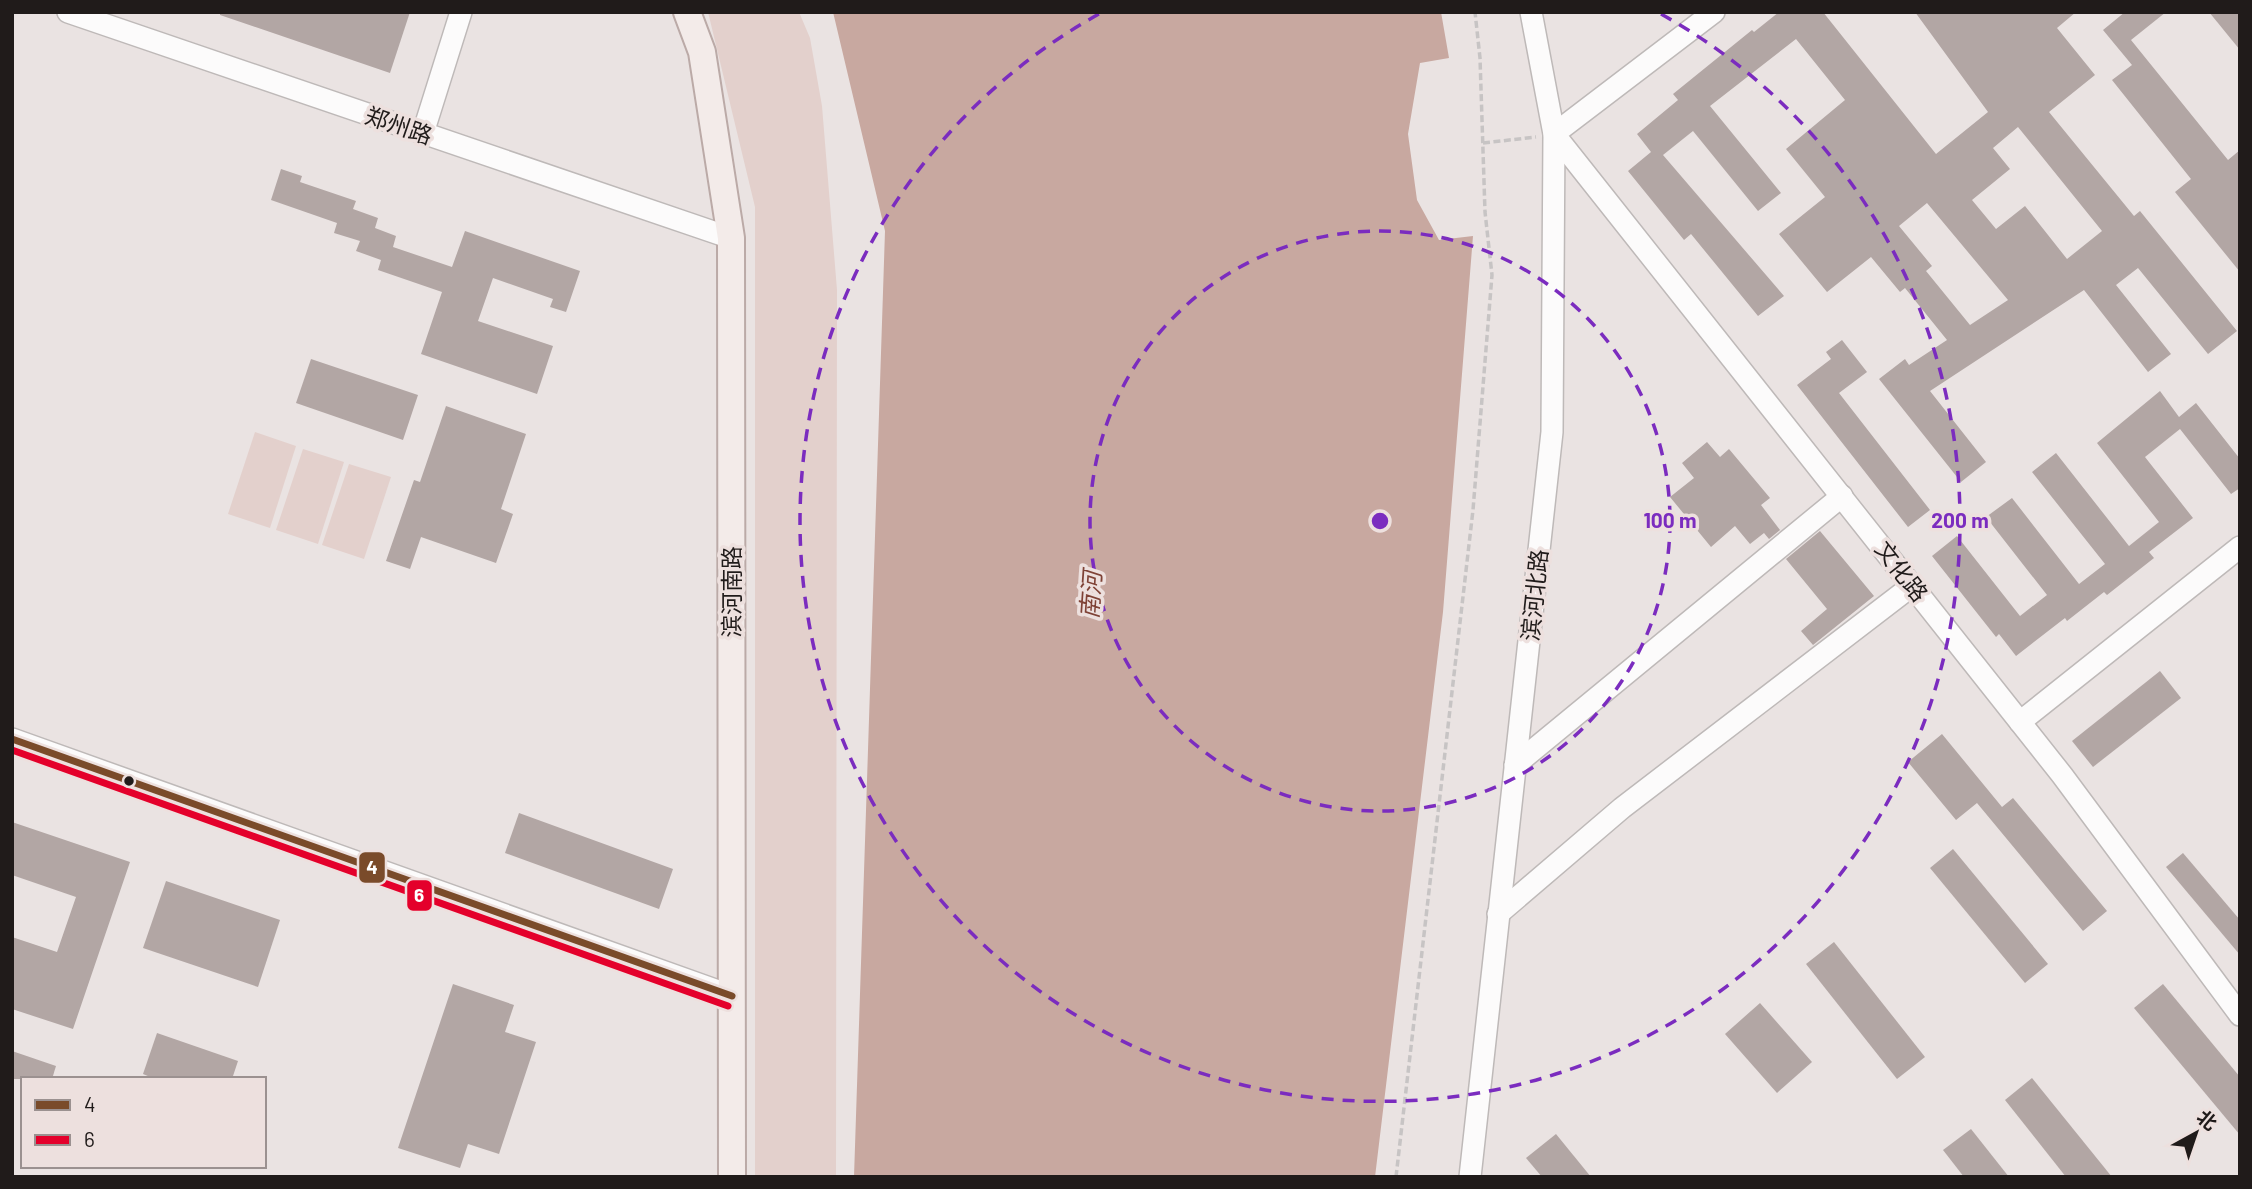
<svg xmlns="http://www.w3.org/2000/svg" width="2252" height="1189" font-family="Barlow,'Noto Sans SC',sans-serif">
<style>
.green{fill:#e3d0cc}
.water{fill:#c8a8a0}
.building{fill:#b2a6a4;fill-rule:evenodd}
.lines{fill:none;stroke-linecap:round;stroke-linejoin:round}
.minor-casing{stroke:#beb9b8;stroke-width:24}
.major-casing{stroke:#bbaaa7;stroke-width:30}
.path{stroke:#c7c4c4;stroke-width:3.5;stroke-dasharray:7 3.5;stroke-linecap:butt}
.minor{stroke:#fcfbfb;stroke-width:21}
.major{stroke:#f3ebe9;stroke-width:26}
.bus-1-casing{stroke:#ede0de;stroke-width:12}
.bus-2-casing{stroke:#ede0de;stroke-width:12}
.bus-1{stroke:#7a4b2a;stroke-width:7}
.bus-2{stroke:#e4002b;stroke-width:7}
.ring{fill:none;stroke:#7b2cbf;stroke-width:3.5;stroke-dasharray:12 9}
.bus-dot{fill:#201b1a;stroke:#ede0de;stroke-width:2.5}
.labels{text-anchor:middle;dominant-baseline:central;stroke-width:7;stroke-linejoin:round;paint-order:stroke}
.street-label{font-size:23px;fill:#201b1a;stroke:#ede0de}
.water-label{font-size:24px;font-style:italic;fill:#7f4236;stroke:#ede0de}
.centre{fill:#7b2cbf;stroke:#ede0de;stroke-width:3.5}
.ring-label{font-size:21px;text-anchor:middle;font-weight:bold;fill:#7b2cbf;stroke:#ede0de;stroke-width:7;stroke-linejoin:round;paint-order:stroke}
.line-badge{stroke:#ede0de;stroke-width:2.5}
.badge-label{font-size:19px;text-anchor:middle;font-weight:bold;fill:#fff}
</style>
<rect width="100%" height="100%" fill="#eae3e2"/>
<g class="green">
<polygon points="708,12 799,12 810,38 822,106 837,290 836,1177 755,1177 755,207"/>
<polygon points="255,432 296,446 270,528 228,514"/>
<polygon points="303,449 344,462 318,544 276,530"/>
<polygon points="349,464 391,477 364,559 322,545"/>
</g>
<polygon class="water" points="833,12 1441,12 1449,58 1420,63 1408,134 1417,200 1439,240 1473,236 1443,612 1375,1177 854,1177 885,231"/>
<g class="building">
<polygon points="220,12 410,12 390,73 220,15"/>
<path d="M1779,12H1823L1936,154L1988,112L1915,12H2076L2057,28L2095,75L2049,112L2134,216L2140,211L2237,331L2208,354L2138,268L2116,285L2171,354L2148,372L2084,290L1930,391L1986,462L1961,482L1879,379L1905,359L1909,365L1947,340L1905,288L1900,292L1871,257L1827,292L1779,234L1825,197L1786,149L1845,100L1796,39L1710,106L1781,193L1758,211L1693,131L1663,155L1784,296L1758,316L1691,234L1684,240L1628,171L1651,152L1637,134L1678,100L1673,94L1752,30L1754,32ZM2018,127L2102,231L2067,259L2025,206L1996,229L1972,200L2010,169L1993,148ZM1927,203L2008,300L1970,325L1926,271L1932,266L1899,226Z"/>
<polygon points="2125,12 2166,12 2131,40 2228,160 2240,150 2240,272 2175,192 2191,179 2112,80 2132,65 2103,30"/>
<polygon points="2209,12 2240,12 2240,50"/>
<polygon points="281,169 302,176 300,182 356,201 353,209 378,218 375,228 396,236 393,247 452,267 465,231 580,271 566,312 550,307 553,299 493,278 478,321 553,346 537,394 421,354 442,292 378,270 381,260 356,251 360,241 334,233 337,223 271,200"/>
<polygon points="1842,340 1867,372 1839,393 1930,510 1908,527 1797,385 1831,359 1826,352"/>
<polygon points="311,359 418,395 403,440 296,403"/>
<polygon points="2160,391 2179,417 2196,403 2240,459 2240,488 2231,494 2180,429 2145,457 2193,518 2149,552 2154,558 2107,595 2104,592 2067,621 2065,618 2016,656 1999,634 1996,637 1932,556 1957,536 2020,616 2047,595 1986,517 2012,498 2079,584 2105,564 2032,472 2056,453 2129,546 2159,522 2097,443"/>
<polygon points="446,406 526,434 501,509 513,514 496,563 421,537 410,569 386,561 414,480 420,482"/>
<polygon points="1707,442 1720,457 1729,449 1770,498 1761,505 1780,530 1769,539 1764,533 1750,544 1735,526 1711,547 1670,497 1694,478 1682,463"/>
<polygon points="1820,531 1874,596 1813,645 1801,631 1827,609 1786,559"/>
<polygon points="2160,671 2181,698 2093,767 2072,741"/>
<polygon points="1942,734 2002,807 2013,798 2107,911 2083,931 1977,803 1956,820 1908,762"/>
<polygon points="519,813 673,869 659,909 505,853"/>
<polygon points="12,822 130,862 73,1029 12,1009 12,937 57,952 76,897 12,875"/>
<polygon points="1953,849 2048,964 2025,983 1930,868"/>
<polygon points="2183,853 2240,920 2240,955 2166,867"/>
<polygon points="166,881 280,920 258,987 143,948"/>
<polygon points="1834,942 1925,1057 1897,1079 1806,964"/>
<polygon points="453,984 514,1005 505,1032 536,1042 499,1154 468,1144 460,1168 398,1148"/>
<polygon points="2163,984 2240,1077 2240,1135 2134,1008"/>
<polygon points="1760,1003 1812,1062 1777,1093 1725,1034"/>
<polygon points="157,1033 238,1061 232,1079 155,1079 143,1074"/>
<polygon points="12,1051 56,1066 52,1079 12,1079"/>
<polygon points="2032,1078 2112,1177 2066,1177 2005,1100"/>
<polygon points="1971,1129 2009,1177 1964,1177 1943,1150"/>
<polygon points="1556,1134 1591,1177 1542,1177 1526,1158"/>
</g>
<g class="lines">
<g class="minor-casing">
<g id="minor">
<polyline points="68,12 731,238"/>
<polyline points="1714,12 1554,134 2062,775 2240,1015"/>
<polyline points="423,133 461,12"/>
<polyline points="2020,722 2240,547"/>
<polyline points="12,739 732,996"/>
<polyline points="1515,765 1842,496"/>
<polyline points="1498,914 1622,808 1913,585"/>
<polyline points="1470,1177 1552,432 1554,134 1531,12"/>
</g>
</g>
<g class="major-casing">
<polyline id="major" points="687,12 702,52 731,238 732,1177"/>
</g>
<g class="path">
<polyline points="1483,143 1536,137"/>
<polyline points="1396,1177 1473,510 1492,275 1485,212 1480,58 1475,12"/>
</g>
<use href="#minor" class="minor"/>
<use href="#major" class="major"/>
<g class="bus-1-casing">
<polyline id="bus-1" points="12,739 732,996"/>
</g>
<g class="bus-2-casing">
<polyline id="bus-2" points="12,750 728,1006"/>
</g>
<use href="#bus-1" class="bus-1"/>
<use href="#bus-2" class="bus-2"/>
</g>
<g class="ring">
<circle cx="1380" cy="521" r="290"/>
<path d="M1661 14A580 580 0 1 1 1099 14"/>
</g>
<circle class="bus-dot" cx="129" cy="781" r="6"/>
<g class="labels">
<g class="street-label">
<text transform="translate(399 125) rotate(19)">郑州路</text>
<text transform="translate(1902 571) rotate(52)">文化路</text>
<text transform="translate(731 592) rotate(-90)">滨河南路</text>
<text transform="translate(1534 595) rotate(-84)">滨河北路</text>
</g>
<g class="water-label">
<text transform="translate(1090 595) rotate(-86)">南河</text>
</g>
</g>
<circle cx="1380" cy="521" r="10" class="centre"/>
<g class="ring-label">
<text x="1670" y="528">100 m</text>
<text x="1960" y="528">200 m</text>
</g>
<g class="line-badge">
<rect x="358" y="851" width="28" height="33" rx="7" fill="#7a4b2a"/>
<rect x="406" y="879" width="27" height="33" rx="7" fill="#e4002b"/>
</g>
<g class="badge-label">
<text x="372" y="874">4</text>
<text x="419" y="902">6</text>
</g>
<rect width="2252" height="1189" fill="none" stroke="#201b1a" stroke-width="28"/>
<rect x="21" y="1077" width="245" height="91" fill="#ede0de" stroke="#9b9190" stroke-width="2"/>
<rect x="35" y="1100" width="35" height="10" fill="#7a4b2a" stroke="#9b9190" stroke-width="2"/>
<text x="84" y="1112" font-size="21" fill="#201b1a">4</text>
<rect x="35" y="1135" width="35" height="10" fill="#e4002b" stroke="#9b9190" stroke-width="2"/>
<text x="84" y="1147" font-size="21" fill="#201b1a">6</text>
<g transform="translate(2196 1133) rotate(40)" stroke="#ede0de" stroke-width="5" paint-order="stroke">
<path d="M0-5L12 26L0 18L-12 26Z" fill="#201b1a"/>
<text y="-10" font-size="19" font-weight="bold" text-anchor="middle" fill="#201b1a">北</text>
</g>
</svg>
